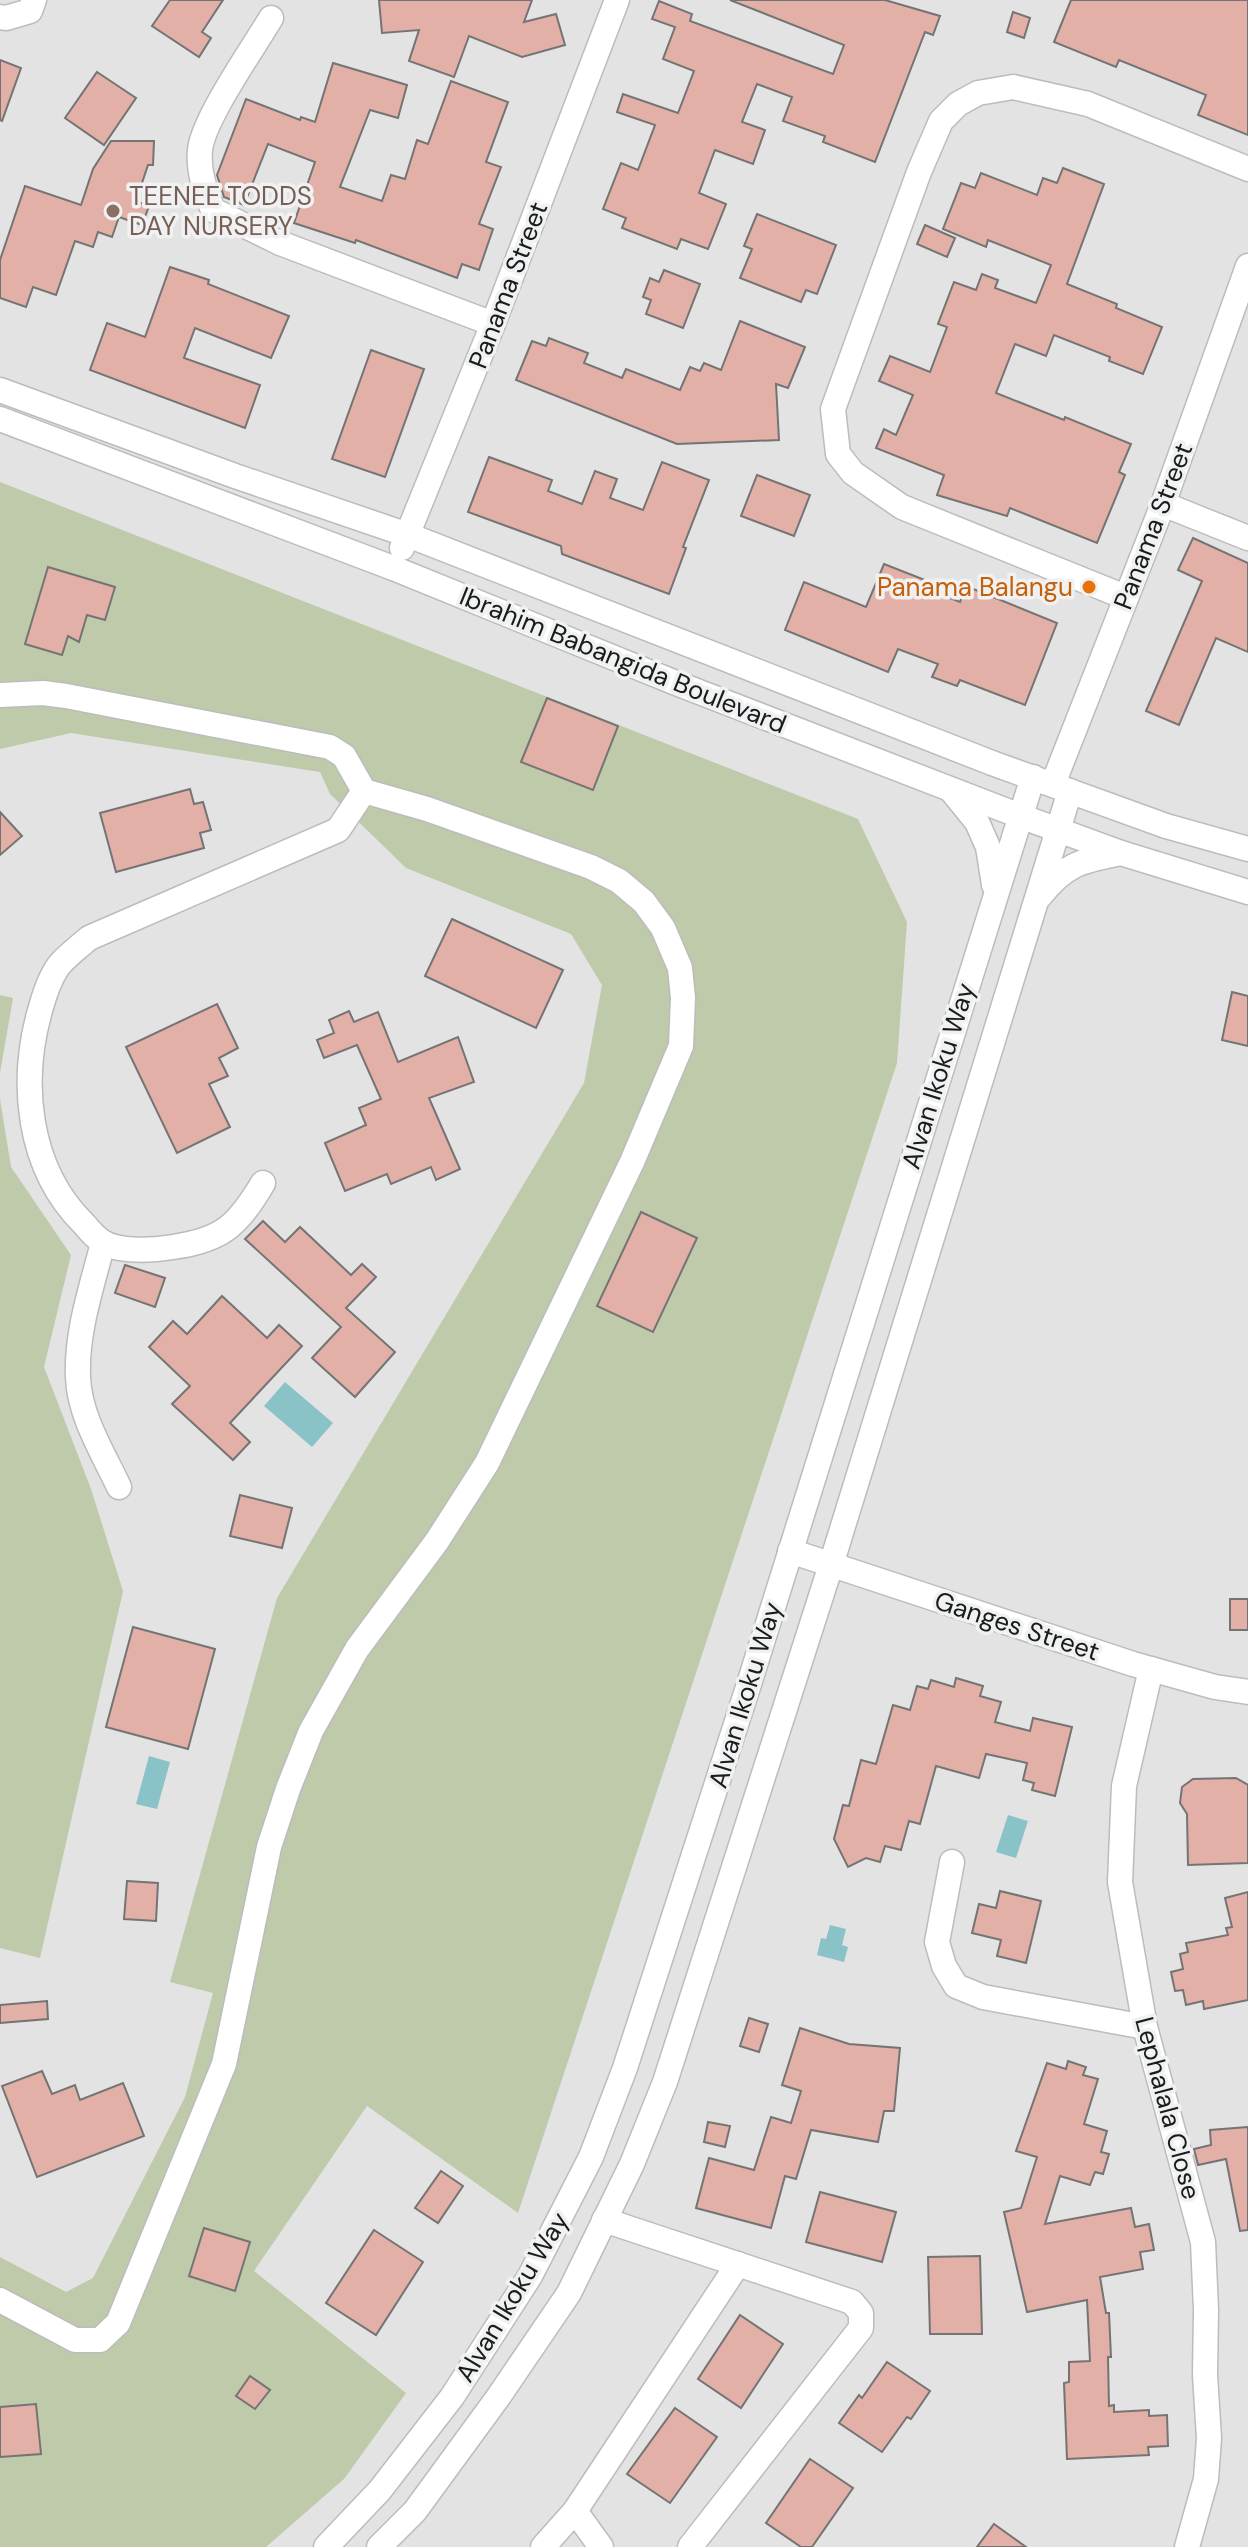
<svg xmlns="http://www.w3.org/2000/svg" width="1248" height="2547" font-family="'DM Sans',sans-serif">
<style>
.green{fill:#becaaa}
.water{fill:#89c3c8}
.building{fill:#e2b0a6;stroke:#757474;stroke-width:2}
.lines{fill:none;stroke-linecap:round;stroke-linejoin:round}
.minor-casing{stroke:#bcbcbd;stroke-width:27}
.minor{stroke:#fff;stroke-width:24}
.education-dot{fill:#8d6e63;stroke:#f0f1f2;stroke-width:3}
.food-dot{fill:#e8710a;stroke:#f0f1f2;stroke-width:3}
.labels{text-anchor:middle;dominant-baseline:central;stroke-width:7;stroke-linejoin:round;paint-order:stroke}
.education-label{font-size:26px;fill:#785e54;stroke:#f0f1f2;text-anchor:start}
.street-label{font-size:26px;fill:#1a1b1b;stroke:#f0f1f2}
.food-label{font-size:26px;fill:#c56008;stroke:#f0f1f2;text-anchor:end}
</style>
<rect width="100%" height="100%" fill="#e3e3e4"/>
<g class="green">
<polygon points="0,482 858,819 907,922 897,1063 518,2213 367,2106 254,2271 406,2393 344,2479 266,2547 0,2547 0,2257 66,2292 93,2278 185,2097 213,1993 170,1982 277,1598 584,1083 602,985 571,934 406,868 330,794 320,772 71,733 0,749"/>
<polygon points="0,995 13,998 0,1073"/>
<polygon points="0,1099 11,1167 71,1255 44,1367 91,1489 123,1591 40,1958 0,1948"/>
</g>
<g class="water">
<polygon points="285,1382 333,1423 312,1447 264,1406"/>
<polygon points="149,1756 170,1762 157,1809 136,1804"/>
<polygon points="1008,1815 1028,1821 1016,1858 996,1852"/>
<polygon points="830,1925 846,1929 842,1945 848,1947 844,1962 817,1955 821,1938 826,1939"/>
</g>
<g class="building">
<polygon points="170,0 223,0 202,32 211,38 199,57 152,26"/>
<polygon points="379,0 532,0 524,22 556,14 565,45 522,57 469,36 454,77 409,61 419,30 382,33"/>
<polygon points="730,0 885,0 940,16 933,35 925,32 875,162 823,142 825,136 783,121 792,97 757,84 742,122 765,130 753,164 715,150 699,193 726,204 708,249 681,239 677,249 622,228 626,218 603,209 621,163 638,170 655,125 617,112 623,94 678,113 694,71 663,59 675,27 652,19 659,1 692,14 690,21 833,74 844,45"/>
<polygon points="1071,0 1248,0 1248,135 1198,115 1206,95 1119,60 1116,67 1054,42"/>
<polygon points="1013,12 1030,18 1024,38 1007,32"/>
<polygon points="0,60 21,68 2,121 0,120"/>
<polygon points="333,63 407,85 398,118 370,110 340,187 382,201 391,175 405,179 417,140 428,144 451,81 508,102 486,162 501,167 479,224 493,229 479,270 462,264 457,278 356,240 355,243 294,223 315,162 268,144 244,205 224,197 217,175 246,99 300,120 301,117 315,122"/>
<polygon points="97,72 136,98 104,145 65,118"/>
<polygon points="111,141 154,141 153,165 148,165 136,201 149,206 142,225 119,217 112,237 98,232 93,247 75,241 56,295 33,287 26,307 0,298 0,260 25,186 81,205 93,169"/>
<polygon points="1063,168 1104,184 1067,284 1117,304 1116,308 1162,327 1143,374 1109,361 1110,357 1054,335 1046,356 1015,344 996,393 1064,420 1065,417 1131,444 1119,472 1125,475 1097,543 1010,508 1007,516 937,495 944,475 876,448 884,429 896,435 913,395 879,381 890,356 930,372 947,327 938,324 954,282 976,290 982,274 998,280 995,288 1036,303 1051,265 988,240 986,247 943,229 961,183 975,188 981,173 1037,195 1043,178 1057,183"/>
<polygon points="757,214 836,245 817,294 806,290 801,302 740,278 752,249 744,246"/>
<polygon points="925,225 955,238 947,257 917,244"/>
<polygon points="170,267 209,280 208,284 289,316 271,358 195,328 184,358 260,385 245,428 90,370 107,323 145,337"/>
<polygon points="664,270 700,284 683,328 646,314 651,300 643,297 650,278 659,282"/>
<polygon points="740,321 805,347 788,388 776,384 779,440 677,444 516,380 532,341 546,346 549,338 588,353 584,363 622,378 626,369 680,390 690,367 700,371 704,363 721,370"/>
<polygon points="371,350 424,369 385,477 332,459"/>
<polygon points="489,457 552,480 548,491 582,504 595,471 617,479 610,498 643,510 662,462 709,480 683,547 686,548 669,594 562,554 561,546 468,512"/>
<polygon points="757,475 810,495 794,536 741,516"/>
<polygon points="1193,538 1248,563 1248,652 1216,638 1179,725 1146,711 1202,581 1178,570"/>
<polygon points="884,564 930,582 927,589 960,602 966,586 1057,623 1025,705 960,680 957,686 932,677 938,664 898,649 888,672 785,630 804,582 866,607"/>
<polygon points="48,567 115,587 105,620 87,615 79,642 68,636 62,655 25,644"/>
<polygon points="547,698 618,726 593,790 521,762"/>
<polygon points="190,789 194,804 203,802 211,830 200,833 204,848 116,872 100,813"/>
<polygon points="0,812 22,836 0,855"/>
<polygon points="452,919 563,970 536,1028 425,976"/>
<polygon points="1232,992 1248,996 1248,1046 1222,1040"/>
<polygon points="217,1004 238,1048 219,1058 228,1076 209,1084 230,1127 177,1153 126,1047"/>
<polygon points="349,1011 354,1022 378,1012 398,1062 458,1037 474,1082 429,1098 460,1169 436,1180 431,1167 391,1184 387,1174 345,1191 325,1143 366,1125 359,1108 381,1099 357,1045 324,1058 317,1040 334,1033 329,1020"/>
<polygon points="641,1212 697,1238 653,1332 597,1306"/>
<polygon points="263,1221 285,1242 300,1227 351,1275 362,1264 376,1277 346,1308 395,1352 355,1397 312,1358 341,1327 245,1239"/>
<polygon points="125,1265 165,1278 155,1307 115,1293"/>
<polygon points="222,1296 267,1338 279,1325 302,1346 230,1423 250,1442 233,1460 172,1404 190,1386 149,1347 173,1321 187,1334"/>
<polygon points="240,1495 292,1508 282,1548 230,1536"/>
<rect x="1230" y="1599" width="18" height="31"/>
<polygon points="133,1627 215,1649 188,1749 106,1727"/>
<polygon points="956,1678 983,1686 980,1696 1001,1702 995,1722 1030,1731 1033,1718 1072,1727 1055,1796 1032,1790 1034,1783 1023,1780 1027,1763 986,1754 979,1778 936,1766 920,1824 909,1821 901,1850 885,1846 880,1862 866,1858 848,1867 834,1839 843,1805 849,1806 861,1760 876,1764 893,1705 910,1710 917,1686 928,1689 931,1680 954,1687"/>
<polygon points="1236,1778 1248,1785 1248,1863 1188,1865 1187,1814 1180,1803 1182,1787 1193,1779"/>
<polygon points="127,1881 158,1883 156,1921 124,1919"/>
<polygon points="1000,1891 1041,1901 1026,1963 997,1956 1001,1940 972,1933 979,1904 996,1908"/>
<polygon points="1248,1892 1248,2000 1204,2009 1203,2001 1186,2005 1183,1990 1175,1991 1171,1972 1183,1969 1180,1954 1188,1952 1186,1943 1228,1935 1226,1928 1232,1927 1225,1898"/>
<polygon points="47,2001 48,2019 0,2023 0,2005"/>
<polygon points="749,2018 768,2024 759,2052 740,2046"/>
<polygon points="800,2028 849,2044 900,2048 894,2111 884,2111 878,2142 811,2130 796,2179 785,2176 771,2228 696,2208 709,2158 754,2170 771,2117 791,2123 801,2091 782,2085"/>
<polygon points="1068,2061 1086,2067 1083,2075 1098,2079 1084,2124 1107,2131 1101,2152 1109,2154 1103,2174 1095,2172 1090,2185 1060,2176 1045,2224 1131,2208 1135,2227 1149,2224 1154,2250 1140,2252 1143,2269 1100,2277 1106,2313 1109,2313 1111,2357 1108,2357 1109,2406 1114,2405 1114,2412 1149,2410 1149,2416 1167,2415 1168,2446 1148,2447 1149,2455 1067,2459 1064,2383 1069,2382 1069,2362 1090,2361 1087,2300 1027,2312 1004,2212 1021,2208 1037,2157 1016,2151 1047,2063 1066,2069"/>
<polygon points="42,2071 52,2094 75,2085 80,2100 123,2083 144,2136 37,2177 2,2086"/>
<polygon points="708,2122 730,2126 725,2147 704,2142"/>
<polygon points="1248,2127 1248,2230 1240,2231 1226,2159 1198,2165 1194,2149 1211,2145 1210,2130"/>
<polygon points="441,2171 463,2186 438,2223 415,2208"/>
<polygon points="820,2192 896,2212 882,2262 806,2242"/>
<polygon points="204,2228 250,2242 235,2291 189,2276"/>
<polygon points="374,2230 423,2262 376,2335 326,2303"/>
<polygon points="980,2256 982,2334 930,2334 928,2257"/>
<polygon points="740,2315 783,2344 741,2408 698,2379"/>
<polygon points="887,2362 930,2391 911,2419 907,2417 882,2452 839,2423 859,2395 862,2398"/>
<polygon points="250,2376 270,2390 255,2409 236,2396"/>
<polygon points="36,2404 41,2454 0,2457 0,2407"/>
<polygon points="675,2408 717,2437 670,2503 627,2474"/>
<polygon points="810,2459 853,2488 812,2547 801,2547 766,2523"/>
<polygon points="994,2524 1026,2547 977,2547"/>
</g>
<g class="lines">
<g class="minor-casing">
<g id="minor">
<polyline points="0,17 6,18 30,11 34,0"/>
<path d="M271,18C254,47 203,119 200,150C198,172 205,190 213,210L280,243L493,324"/>
<polyline points="0,390 235,476 408,535 992,763 1166,826 1248,849"/>
<polyline points="0,419 393,568 676,683 1020,816 1121,853 1248,892"/>
<polyline points="1163,504 1248,538"/>
<polyline points="402,548 493,324 617,0"/>
<polyline points="1125,597 902,507 853,473 838,454 833,409 919,172 941,121 958,104 978,93 1013,87 1088,104 1248,169"/>
<path d="M0,695L43,693L66,696L330,747L344,756L364,791L338,830L89,938C80,946 69,954 61,963C51,974 45,993 41,1007C19,1081 27,1168 84,1224C89,1230 95,1237 101,1241C118,1253 154,1250 173,1247C223,1240 238,1225 263,1183"/>
<polyline points="1053,784 1163,504 1248,266"/>
<polyline points="951,790 977,822 988,847 994,885"/>
<path d="M1040,896C1066,863 1082,861 1121,853"/>
<path d="M103,1243C92,1286 76,1332 78,1377C79,1415 103,1453 119,1487"/>
<polyline points="790,1551 1133,1664 1215,1687 1248,1692"/>
<polyline points="1151,1669 1124,1786 1120,1882 1145,2027 1203,2242 1206,2310 1205,2375 1209,2438 1206,2479 1187,2547"/>
<polyline points="952,1862 937,1942 944,1966 956,1986 983,1997 1145,2027"/>
<polyline points="604,2220 852,2302 861,2313 861,2328 690,2547"/>
<polyline points="0,2300 75,2340 100,2340 118,2323 224,2064 269,1847 288,1789 311,1731 357,1649 437,1541 487,1463 632,1162 681,1046 683,998 680,968 663,928 644,902 619,881 591,867 427,809 364,791"/>
<polyline points="575,2511 601,2547"/>
<polyline points="326,2547 380,2490 452,2397 530,2276 591,2157 625,2068 749,1684 1033,777"/>
<polyline points="379,2547 415,2511 499,2396 569,2293 632,2164 665,2082 831,1565 1070,791"/>
<polyline points="543,2547 575,2511 738,2264"/>
</g>
</g>
<use href="#minor" class="minor"/>
</g>
<circle class="education-dot" cx="113" cy="211" r="8"/>
<circle class="food-dot" cx="1089" cy="587" r="8"/>
<g class="labels">
<g class="education-label">
<text x="129" y="196">TEENEE TODDS<tspan x="129" dy="30">DAY NURSERY</tspan></text>
</g>
<g class="street-label">
<text transform="translate(508 285) rotate(-69)">Panama Street</text>
<text transform="translate(1153 526) rotate(-69)">Panama Street</text>
<text transform="translate(623 660) rotate(22)">Ibrahim Babangida Boulevard</text>
<text transform="translate(938 1076) rotate(-73)">Alvan Ikoku Way</text>
<text transform="translate(1017 1626) rotate(18)">Ganges Street</text>
<text transform="translate(745 1695) rotate(-73)">Alvan Ikoku Way</text>
<text transform="translate(1168 2108) rotate(75)">Lephalala Close</text>
<text transform="translate(512 2297) rotate(-59)">Alvan Ikoku Way</text>
</g>
<g class="food-label">
<text x="1073" y="587">Panama Balangu</text>
</g>
</g>
</svg>
